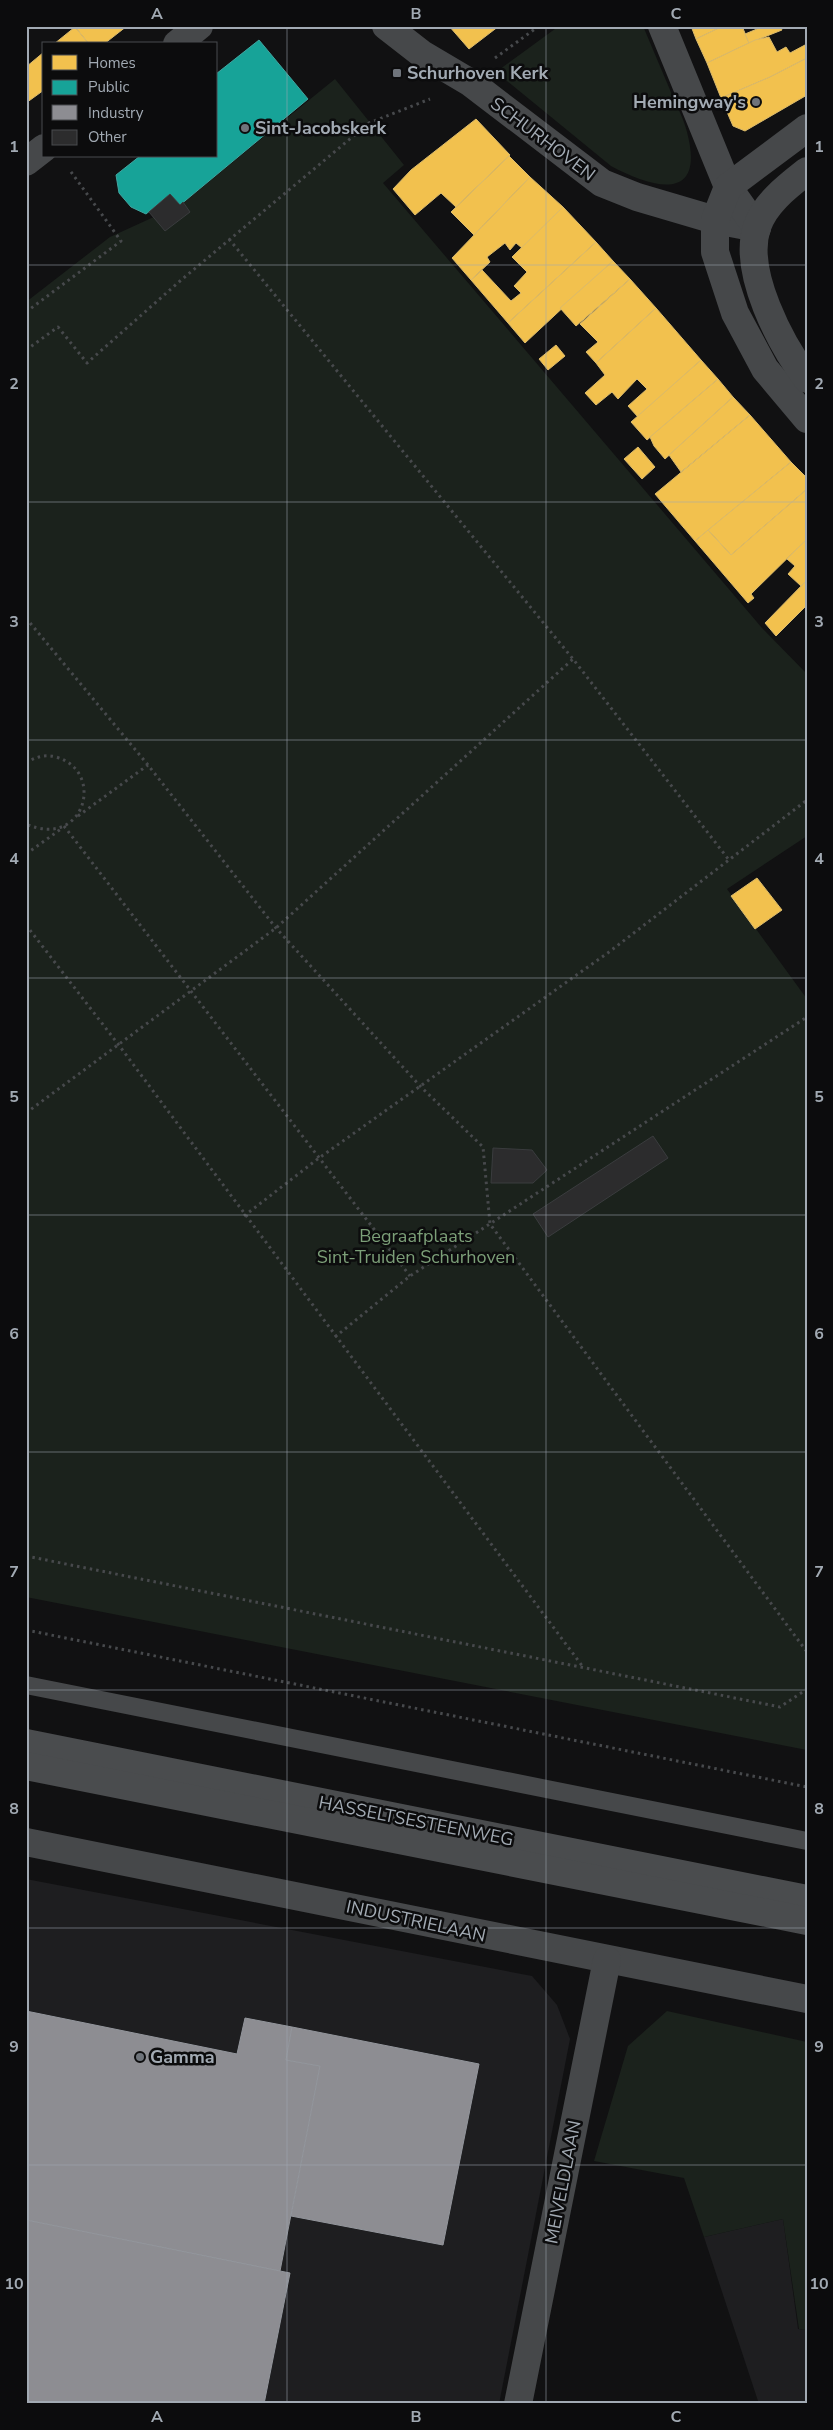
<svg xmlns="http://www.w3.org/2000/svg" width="833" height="2430" font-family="'Nunito Sans',sans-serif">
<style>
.built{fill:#1e1e20}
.green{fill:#1b221c}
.homes{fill:#f2c14e;stroke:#daba6c}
.public{fill:#17a398;stroke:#41a5a0}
.industry{fill:#8d8d92;stroke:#93969c}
.building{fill:#2c2c2d;stroke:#3a3c3e}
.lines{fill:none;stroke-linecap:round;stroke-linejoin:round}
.path{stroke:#47494c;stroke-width:3;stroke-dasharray:2.5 4;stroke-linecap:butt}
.service{stroke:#46484a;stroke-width:18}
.minor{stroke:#46484a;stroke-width:28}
.tertiary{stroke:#46484a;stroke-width:28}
.secondary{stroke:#4a4c4e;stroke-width:28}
.grid{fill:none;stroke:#a2aab3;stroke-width:1;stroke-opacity:0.55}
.poi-dot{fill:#6f747b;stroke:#0c0c0d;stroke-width:2}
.labels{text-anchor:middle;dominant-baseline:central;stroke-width:5;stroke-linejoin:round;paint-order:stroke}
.poi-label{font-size:18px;font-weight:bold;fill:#a2aab3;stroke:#0c0c0d;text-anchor:start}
.street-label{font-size:18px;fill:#a2aab3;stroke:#0c0c0d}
.park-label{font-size:18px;fill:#7c9f78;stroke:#0c0c0d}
.neatline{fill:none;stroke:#a2aab3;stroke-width:2}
.grid-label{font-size:16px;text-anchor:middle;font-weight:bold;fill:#a2aab3}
</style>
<rect width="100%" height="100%" fill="#111112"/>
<g class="built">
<polygon points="26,1879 532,1976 557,2005 570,2039 499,2404 26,2404"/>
<polygon points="783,2219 798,2329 807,2330 807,2404 759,2404 704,2237"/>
</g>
<g class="green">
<path d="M559,26H643C653,50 663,73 673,97C678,108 684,120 687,132C706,204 652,188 611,166L496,72Z"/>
<polygon points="335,79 404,165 383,183 762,628 807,674 807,836 727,889 807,999 807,1750 26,1597 26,302 110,237 180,205"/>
<polygon points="667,2011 807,2042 807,2330 799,2329 783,2219 704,2237 684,2178 594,2161 628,2046"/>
</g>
<g class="homes">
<polygon points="78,26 127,26 104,44 89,44 76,28"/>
<polygon points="449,26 499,26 469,49"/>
<polygon points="691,26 723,26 696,39"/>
<polygon points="723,26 742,26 749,43 707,63 696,39"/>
<polygon points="755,26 780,26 782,30 749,43 745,34 757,29"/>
<polygon points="75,27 89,44 54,44"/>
<polygon points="769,37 777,52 786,47 790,53 805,45 807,58 770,77 721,98 707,63 755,40"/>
<polygon points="44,52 44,90 26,103 26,67"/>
<polygon points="807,58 807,95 745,131 733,126 721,98 770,77"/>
<polygon points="476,119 510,155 456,207 441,193 415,215 393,189 411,170"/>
<polygon points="509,156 530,177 474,235 451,212"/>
<polygon points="530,177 563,207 522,248 516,243 510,250 505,243 487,257 490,262 471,280 452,258"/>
<polygon points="563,207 596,242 508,323 471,280 482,270 511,301 521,293 514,286 527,272 512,257"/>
<polygon points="596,242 613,261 525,343 508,323"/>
<polygon points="613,261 630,279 576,326 560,308"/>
<polygon points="630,279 656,308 596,363 586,352 598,342 580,324"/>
<polygon points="656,308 701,360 638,417 628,406 647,389 637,379 618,399 612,392 596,405 585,393 605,375 596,363"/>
<polygon points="556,345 565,356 548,370 539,359"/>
<polygon points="701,360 718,379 647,440 631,422"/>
<polygon points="718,379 733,397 665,459 654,446 650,437"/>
<polygon points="733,397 750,415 681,472 669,455"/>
<polygon points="750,415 791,462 695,541 655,494"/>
<polygon points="638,447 655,467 642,479 624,459"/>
<polygon points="791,462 807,478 807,489 731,555 708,530"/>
<polygon points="807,489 807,539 751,594 754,598 748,603 695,541 708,530 731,555"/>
<polygon points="807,539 807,580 801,586 788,574 795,566 787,559"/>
<polygon points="807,580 807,605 776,636 765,623"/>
<polygon points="757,878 782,910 755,929 731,896"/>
</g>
<polygon class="public" points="259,40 308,99 180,205 170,194 146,214 131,207 119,193 116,175 140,156 216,156 216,74"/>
<g class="industry">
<polygon points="26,2011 237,2054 245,2018 292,2027 286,2060 320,2066 280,2271 26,2220"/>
<polygon points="292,2027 479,2064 443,2245 291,2216 320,2066 286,2060"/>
<polygon points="26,2220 290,2273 264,2404 26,2404"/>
</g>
<g class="building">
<polygon points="170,194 180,205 183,202 190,212 165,231 149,212"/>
<polygon points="653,1136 668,1158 548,1237 533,1214"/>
<polygon points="493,1148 532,1150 547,1170 533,1183 491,1183"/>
</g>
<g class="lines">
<g class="path">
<polyline points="495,58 539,26"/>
<polyline points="229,239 573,659 729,860"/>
<polyline points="26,312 121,241 69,169"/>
<polyline points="26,350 58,327 87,363 180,281 369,123 430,99"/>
<polyline points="26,618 148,765 276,928 421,1087 483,1147 490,1224 807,1652"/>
<path d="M26,763C35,757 45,754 56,757C106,771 85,850 26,824"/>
<polyline points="78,816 148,765"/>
<polyline points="64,826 410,1276"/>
<polyline points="26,854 61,829"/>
<polyline points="26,925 118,1044 583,1667"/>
<polyline points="26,1113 276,928 573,659"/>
<polyline points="244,1216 319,1158 609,952 807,800"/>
<polyline points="335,1337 410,1276 807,1017"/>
<polyline points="26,1556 780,1707 807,1689"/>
<polyline points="26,1630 807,1787"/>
</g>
<polyline class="service" points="26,1685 807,1841"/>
<g class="minor">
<polyline points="386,26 422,54 471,83 602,183 637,197 715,220 757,228"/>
<polyline points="662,26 728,187 757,228"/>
<polyline points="177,44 199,26"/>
<polyline points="26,162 44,148"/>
<polyline points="26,1842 807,1999"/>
<polyline points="518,2404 607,1960"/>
</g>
<g class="tertiary">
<polyline points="807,128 728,187 715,220 715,252 735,313 765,369 807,419"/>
<path d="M807,171C788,186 765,203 757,227C742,272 781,344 807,379"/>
</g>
<g class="secondary">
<polyline points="26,1743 807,1899"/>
<polyline points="26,1766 807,1921"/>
</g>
</g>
<path class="grid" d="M287,26V2404M546,26V2404M26,265H807M26,502H807M26,740H807M26,978H807M26,1215H807M26,1452H807M26,1690H807M26,1928H807M26,2165H807"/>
<g class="poi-dot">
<rect x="392" y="68" width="10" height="10" rx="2.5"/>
<circle cx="756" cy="102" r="5"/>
<circle cx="245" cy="128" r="5"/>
<circle cx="140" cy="2057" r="5"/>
</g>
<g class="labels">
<g class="poi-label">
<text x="407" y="73">Schurhoven Kerk</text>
<text x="746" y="102" text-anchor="end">Hemingway's</text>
<text x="255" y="128">Sint-Jacobskerk</text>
<text x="150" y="2057">Gamma</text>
</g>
<g class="street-label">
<text transform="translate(543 139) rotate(37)">SCHURHOVEN</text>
<text transform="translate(416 1821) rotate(11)">HASSELTSESTEENWEG</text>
<text transform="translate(416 1921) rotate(12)">INDUSTRIELAAN</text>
<text transform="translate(563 2182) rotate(-79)">MEIVELDLAAN</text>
</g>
<g class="park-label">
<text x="416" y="1236">Begraafplaats<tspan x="416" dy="21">Sint-Truiden Schurhoven</tspan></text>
</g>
</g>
<rect width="833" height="2430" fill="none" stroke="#0c0c0d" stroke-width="55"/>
<rect x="42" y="42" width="175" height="115" fill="#0c0c0d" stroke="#484b4f"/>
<rect x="52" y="55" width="25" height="15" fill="#f2c14e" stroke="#484b4f"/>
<text x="88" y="68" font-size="15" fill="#a2aab3">Homes</text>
<rect x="52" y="80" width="25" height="15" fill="#17a398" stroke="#484b4f"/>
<text x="88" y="92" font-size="15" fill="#a2aab3">Public</text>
<rect x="52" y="105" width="25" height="15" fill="#8d8d92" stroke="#484b4f"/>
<text x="88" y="118" font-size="15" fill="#a2aab3">Industry</text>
<rect x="52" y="130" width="25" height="15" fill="#2c2c2d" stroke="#484b4f"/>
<text x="88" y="142" font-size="15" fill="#a2aab3">Other</text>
<rect x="28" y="28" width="778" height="2374" class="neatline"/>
<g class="grid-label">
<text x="157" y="19">A</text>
<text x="416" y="19">B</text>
<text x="676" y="19">C</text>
<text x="14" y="152">1</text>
<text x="819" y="152">1</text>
<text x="14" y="389">2</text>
<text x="819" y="389">2</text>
<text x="14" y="627">3</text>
<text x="819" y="627">3</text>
<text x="14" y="864">4</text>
<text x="819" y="864">4</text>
<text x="14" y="1102">5</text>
<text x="819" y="1102">5</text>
<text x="14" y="1339">6</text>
<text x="819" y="1339">6</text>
<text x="14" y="1577">7</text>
<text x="819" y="1577">7</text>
<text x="14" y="1814">8</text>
<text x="819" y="1814">8</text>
<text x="14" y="2052">9</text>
<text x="819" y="2052">9</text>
<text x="14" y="2289">10</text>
<text x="819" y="2289">10</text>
<text x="157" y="2422">A</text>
<text x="416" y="2422">B</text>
<text x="676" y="2422">C</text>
</g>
</svg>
